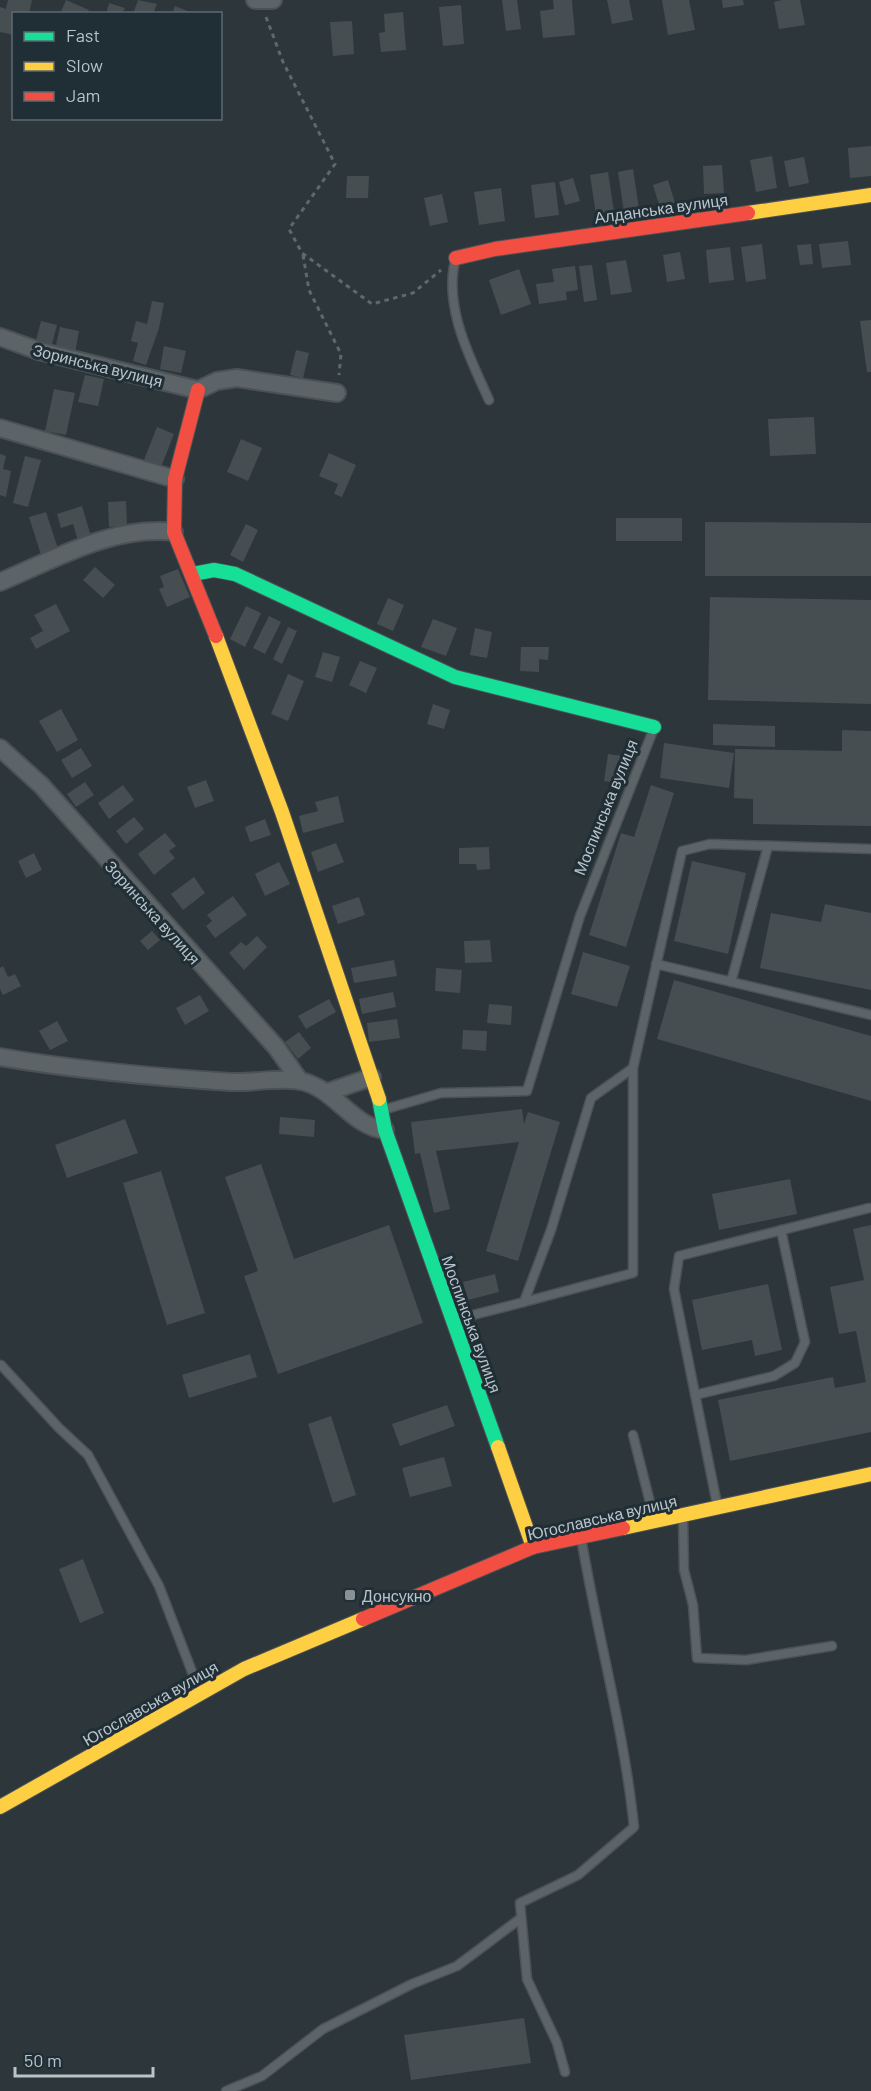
<svg xmlns="http://www.w3.org/2000/svg" width="871" height="2091" font-family="Barlow,sans-serif">
<style>
.building{fill:#464e51}
.lines{fill:none;stroke-linecap:round;stroke-linejoin:round}
.lane-casing{stroke:#4b5154;stroke-width:11}
.street-casing{stroke:#4b5154;stroke-width:20}
.fast-casing{stroke:#4b5154;stroke-width:16}
.slow-casing{stroke:#4b5154;stroke-width:16}
.jam-casing{stroke:#4b5154;stroke-width:16}
.path{stroke:#61686c;stroke-width:3;stroke-dasharray:4.5 4.5;stroke-linecap:butt}
.lane{stroke:#5d6468;stroke-width:8}
.street{stroke:#5d6468;stroke-width:16}
.fast{stroke:#16e098;stroke-width:14}
.slow{stroke:#ffcf43;stroke-width:14}
.jam{stroke:#f24e42;stroke-width:14}
.poi-dot{fill:#879298;stroke:#202e35;stroke-width:2}
.labels{text-anchor:middle;dominant-baseline:central;stroke-width:6;stroke-linejoin:round;paint-order:stroke}
.street-label{font-size:16px;fill:#b8c3ca;stroke:#202e35}
.poi-label{font-size:16px;fill:#b8c3ca;stroke:#202e35;text-anchor:start}
</style>
<rect width="100%" height="100%" fill="#2d363a"/>
<g class="building">
<polygon points="8,0 32,0 29,14 14,14 14,35 0,32 0,7 6,9"/>
<polygon points="66,0 89,10 87,14 60,14"/>
<polygon points="138,0 157,4 153,14 133,14"/>
<polygon points="502,0 517,0 521,29 506,31"/>
<polygon points="553,0 572,0 575,35 543,38 540,11 554,9"/>
<polygon points="607,0 629,0 633,20 612,24"/>
<polygon points="662,0 689,0 695,30 668,35"/>
<polygon points="722,0 743,0 744,5 723,8"/>
<polygon points="782,0 800,0 805,25 779,29 774,2"/>
<polygon points="109,3 125,8 122,14 106,14"/>
<polygon points="461,5 464,44 443,46 439,7"/>
<polygon points="175,6 190,12 190,14 172,14"/>
<polygon points="403,12 406,50 381,52 379,33 385,32 384,14"/>
<polygon points="352,21 354,54 333,56 330,22"/>
<polygon points="871,146 871,176 850,178 848,148"/>
<polygon points="772,156 777,188 756,192 750,160"/>
<polygon points="804,157 809,183 789,187 784,161"/>
<polygon points="722,165 724,193 704,194 703,166"/>
<polygon points="633,169 639,209 624,212 618,172"/>
<polygon points="608,172 614,212 596,215 590,175"/>
<polygon points="347,176 369,176 368,198 346,198"/>
<polygon points="573,178 580,201 565,205 559,182"/>
<polygon points="668,180 675,203 660,208 653,185"/>
<polygon points="555,182 559,215 535,218 531,185"/>
<polygon points="501,188 505,221 479,225 474,192"/>
<polygon points="442,194 448,222 430,226 424,198"/>
<polygon points="848,241 851,265 822,268 819,244"/>
<polygon points="762,244 766,279 746,282 741,247"/>
<polygon points="811,244 813,264 800,265 797,245"/>
<polygon points="730,247 734,280 709,283 706,250"/>
<polygon points="680,252 685,279 667,282 663,255"/>
<polygon points="626,260 632,292 611,295 606,263"/>
<polygon points="592,265 597,300 584,302 579,266"/>
<polygon points="575,266 578,290 566,292 567,300 539,304 536,284 554,282 552,269"/>
<polygon points="519,269 531,304 501,315 489,280"/>
<polygon points="152,301 164,303 159,328 146,365 133,361 138,343 131,341 136,321 147,324"/>
<polygon points="871,320 871,372 867,372 860,321"/>
<polygon points="41,321 57,325 51,348 35,344"/>
<polygon points="60,327 79,331 75,353 55,349"/>
<polygon points="164,346 186,351 181,373 160,369"/>
<polygon points="296,350 309,353 303,378 290,375"/>
<polygon points="85,375 104,379 98,406 78,402"/>
<polygon points="54,389 75,393 66,435 45,431"/>
<polygon points="814,417 816,454 770,456 768,419"/>
<polygon points="157,427 174,434 161,467 144,460"/>
<polygon points="241,439 262,448 248,481 227,472"/>
<polygon points="329,453 356,465 342,497 334,494 338,484 319,476"/>
<polygon points="0,454 6,456 3,469 11,471 6,497 0,495"/>
<polygon points="25,456 41,460 28,507 13,503"/>
<polygon points="126,501 127,525 109,527 108,502"/>
<polygon points="82,506 91,536 78,541 73,524 61,528 57,514"/>
<polygon points="46,512 60,555 43,561 29,517"/>
<rect x="616" y="518" width="66" height="23"/>
<polygon points="705,522 871,523 871,576 705,576"/>
<polygon points="246,524 258,530 243,562 230,555"/>
<polygon points="95,567 115,585 103,598 83,580"/>
<polygon points="178,569 190,597 167,607 159,589 164,587 160,576"/>
<polygon points="710,597 871,600 871,704 708,700"/>
<polygon points="388,598 404,605 393,631 377,624"/>
<polygon points="56,604 70,631 36,649 30,638 43,631 34,615"/>
<polygon points="246,606 261,613 245,647 230,639"/>
<polygon points="269,616 281,622 265,654 253,648"/>
<polygon points="433,619 457,628 446,656 421,647"/>
<polygon points="288,627 297,631 282,664 273,659"/>
<polygon points="475,628 492,632 487,658 470,655"/>
<polygon points="521,647 549,647 548,660 539,659 539,672 520,671"/>
<polygon points="323,652 340,657 332,682 315,677"/>
<polygon points="360,661 377,668 366,693 349,685"/>
<polygon points="288,674 304,681 288,721 271,714"/>
<polygon points="433,704 450,710 444,729 427,724"/>
<polygon points="61,709 78,740 57,752 39,721"/>
<polygon points="713,724 775,726 775,747 713,745"/>
<polygon points="842,730 871,731 871,826 753,824 753,799 734,798 735,749 842,751"/>
<polygon points="664,743 734,753 729,788 660,778"/>
<polygon points="81,748 92,766 72,778 61,760"/>
<polygon points="608,754 630,757 626,784 604,781"/>
<polygon points="206,780 214,801 195,808 187,787"/>
<polygon points="85,782 94,795 76,807 67,794"/>
<polygon points="123,785 134,800 109,819 98,803"/>
<polygon points="651,785 674,793 626,947 589,935 621,833 634,837"/>
<polygon points="338,796 344,822 303,833 299,816 318,811 315,802"/>
<polygon points="134,817 144,829 126,844 116,831"/>
<polygon points="265,819 271,835 250,842 245,827"/>
<polygon points="165,833 176,846 169,851 175,858 154,875 138,854"/>
<polygon points="336,843 344,862 318,872 311,852"/>
<polygon points="489,847 490,869 477,870 476,864 459,864 459,848"/>
<polygon points="34,853 42,870 26,878 18,861"/>
<polygon points="692,861 746,873 728,954 674,941"/>
<polygon points="279,862 290,884 265,896 255,874"/>
<polygon points="194,877 205,893 183,910 171,894"/>
<polygon points="233,896 247,915 215,938 206,926 212,921 207,915"/>
<polygon points="359,897 365,915 338,924 332,906"/>
<polygon points="825,904 871,913 871,990 760,968 771,913 821,922"/>
<polygon points="152,931 160,940 148,950 140,941"/>
<polygon points="257,936 267,947 244,970 229,953 241,942 246,946"/>
<polygon points="490,940 492,962 465,963 464,941"/>
<polygon points="583,952 630,966 617,1007 571,994"/>
<polygon points="394,960 397,976 354,983 351,968"/>
<polygon points="3,966 8,977 15,974 21,986 3,995 0,989 0,968"/>
<polygon points="436,968 462,970 460,993 435,991"/>
<polygon points="674,980 871,1036 871,1101 657,1039"/>
<polygon points="393,992 396,1007 362,1014 359,999"/>
<polygon points="200,995 209,1011 185,1025 176,1008"/>
<polygon points="329,999 336,1012 306,1029 298,1016"/>
<polygon points="489,1004 512,1006 511,1025 487,1023"/>
<polygon points="397,1019 400,1038 369,1042 367,1023"/>
<polygon points="57,1021 68,1041 50,1050 39,1031"/>
<polygon points="463,1030 487,1031 486,1051 462,1049"/>
<polygon points="299,1032 311,1048 298,1059 285,1042"/>
<polygon points="522,1109 524,1124 528,1112 560,1122 518,1261 486,1251 519,1142 436,1151 450,1209 434,1213 420,1153 415,1154 411,1122"/>
<polygon points="280,1117 315,1120 314,1137 279,1134"/>
<polygon points="125,1119 138,1153 67,1178 55,1145"/>
<polygon points="261,1164 294,1259 389,1225 423,1323 278,1374 244,1276 258,1271 225,1177"/>
<polygon points="161,1171 205,1313 167,1325 123,1183"/>
<polygon points="790,1179 797,1214 719,1230 712,1194"/>
<polygon points="871,1225 871,1432 730,1461 718,1400 833,1377 835,1388 866,1382 856,1331 839,1334 830,1287 864,1280 853,1229"/>
<polygon points="495,1274 499,1292 468,1300 463,1282"/>
<polygon points="768,1284 782,1350 755,1356 752,1340 702,1350 692,1300"/>
<polygon points="250,1354 257,1377 189,1398 182,1375"/>
<polygon points="447,1405 455,1426 400,1446 392,1424"/>
<polygon points="331,1416 356,1495 333,1503 308,1424"/>
<polygon points="444,1457 452,1486 410,1497 402,1468"/>
<polygon points="83,1559 104,1613 80,1623 59,1569"/>
<polygon points="524,2018 531,2063 411,2080 404,2035"/>
</g>
<g class="lines">
<g class="lane-casing">
<g id="lane">
<path d="M455,261C444,308 470,358 489,400"/>
<polyline points="656,964 871,1015"/>
<polyline points="731,982 768,846"/>
<polyline points="386,1109 441,1093 527,1091 580,916 654,728"/>
<polyline points="524,1302 633,1273 633,1068"/>
<polyline points="453,1320 524,1302 551,1230 591,1098 633,1068 682,851 710,844 871,849"/>
<polyline points="1,1365 59,1428 88,1455 159,1586 199,1690"/>
<polyline points="695,1395 774,1376 795,1363 805,1342 781,1230"/>
<polyline points="633,1435 654,1518"/>
<polyline points="717,1504 674,1289 679,1256 869,1208"/>
<polyline points="683,1515 684,1570 693,1605 697,1658 746,1660 832,1646"/>
<path d="M565,2072L557,2043L527,1979L520,1903L578,1875L634,1827C624,1729 597,1634 581,1537"/>
<polyline points="226,2091 262,2076 323,2029 412,1984 457,1966 521,1918"/>
</g>
</g>
<g class="street-casing">
<g id="street">
<polyline points="255,0 273,0"/>
<polyline points="0,337 39,351 198,390 217,381 237,378 337,393"/>
<polyline points="0,428 175,479"/>
<path d="M0,582C55,559 113,525 174,532"/>
<polyline points="0,748 41,785 276,1047 300,1081"/>
<path d="M0,1057C77,1070 154,1077 231,1082C253,1083 278,1077 300,1081C334,1087 352,1127 385,1130"/>
<polyline points="328,1092 372,1077"/>
</g>
</g>
<g class="fast-casing">
<g id="fast">
<polyline points="193,574 214,570 235,574 455,677 654,727"/>
<polyline points="379,1099 385,1130 498,1447"/>
</g>
</g>
<g class="slow-casing">
<g id="slow">
<polyline points="748,213 871,195"/>
<polyline points="216,636 282,812 379,1099"/>
<polyline points="498,1447 533,1547"/>
<polyline points="623,1528 871,1474"/>
<polyline points="0,1807 244,1669 363,1619"/>
</g>
</g>
<g class="jam-casing">
<g id="jam">
<polyline points="456,258 495,249 748,213"/>
<polyline points="198,390 175,479 174,532 216,636"/>
<polyline points="363,1619 533,1547 623,1528"/>
</g>
</g>
<g class="path">
<polyline points="266,17 283,62 335,164 289,229 302,253 372,304 413,293 441,270"/>
<polyline points="303,255 309,290 341,354 339,375"/>
</g>
<use href="#lane" class="lane"/>
<use href="#street" class="street"/>
<use href="#fast" class="fast"/>
<use href="#slow" class="slow"/>
<use href="#jam" class="jam"/>
</g>
<rect class="poi-dot" x="344" y="1589" width="12" height="12" rx="3"/>
<g class="labels">
<g class="street-label">
<text transform="translate(661 208) rotate(-8)">Алданська вулиця</text>
<text transform="translate(98 365) rotate(14)">Зоринська вулиця</text>
<text transform="translate(605 807) rotate(-68)">Моспинська вулиця</text>
<text transform="translate(153 912) rotate(48)">Зоринська вулиця</text>
<text transform="translate(472 1324) rotate(70)">Моспинська вулиця</text>
<text transform="translate(602 1517) rotate(-13)">Югославська вулиця</text>
<text transform="translate(150 1703) rotate(-30)">Югославська вулиця</text>
</g>
<g class="poi-label">
<text x="362" y="1595">Донсукно</text>
</g>
</g>
<rect x="12" y="12" width="210" height="108" fill="#202e35" stroke="#5d6a71" stroke-width="1.5"/>
<rect x="24" y="32" width="30" height="9" fill="#16e098" stroke="#5d6a71" stroke-width="1.5"/>
<text x="66" y="42" font-size="18" fill="#b8c3ca">Fast</text>
<rect x="24" y="62" width="30" height="9" fill="#ffcf43" stroke="#5d6a71" stroke-width="1.5"/>
<text x="66" y="72" font-size="18" fill="#b8c3ca">Slow</text>
<rect x="24" y="92" width="30" height="9" fill="#f24e42" stroke="#5d6a71" stroke-width="1.5"/>
<text x="66" y="102" font-size="18" fill="#b8c3ca">Jam</text>
<path d="M15 2067v9h138v-9" fill="none" stroke="#b8c3ca" stroke-width="3"/>
<text x="24" y="2067" font-size="18" fill="#b8c3ca" stroke="#202e35" stroke-width="4.5" paint-order="stroke">50 m</text>
</svg>
